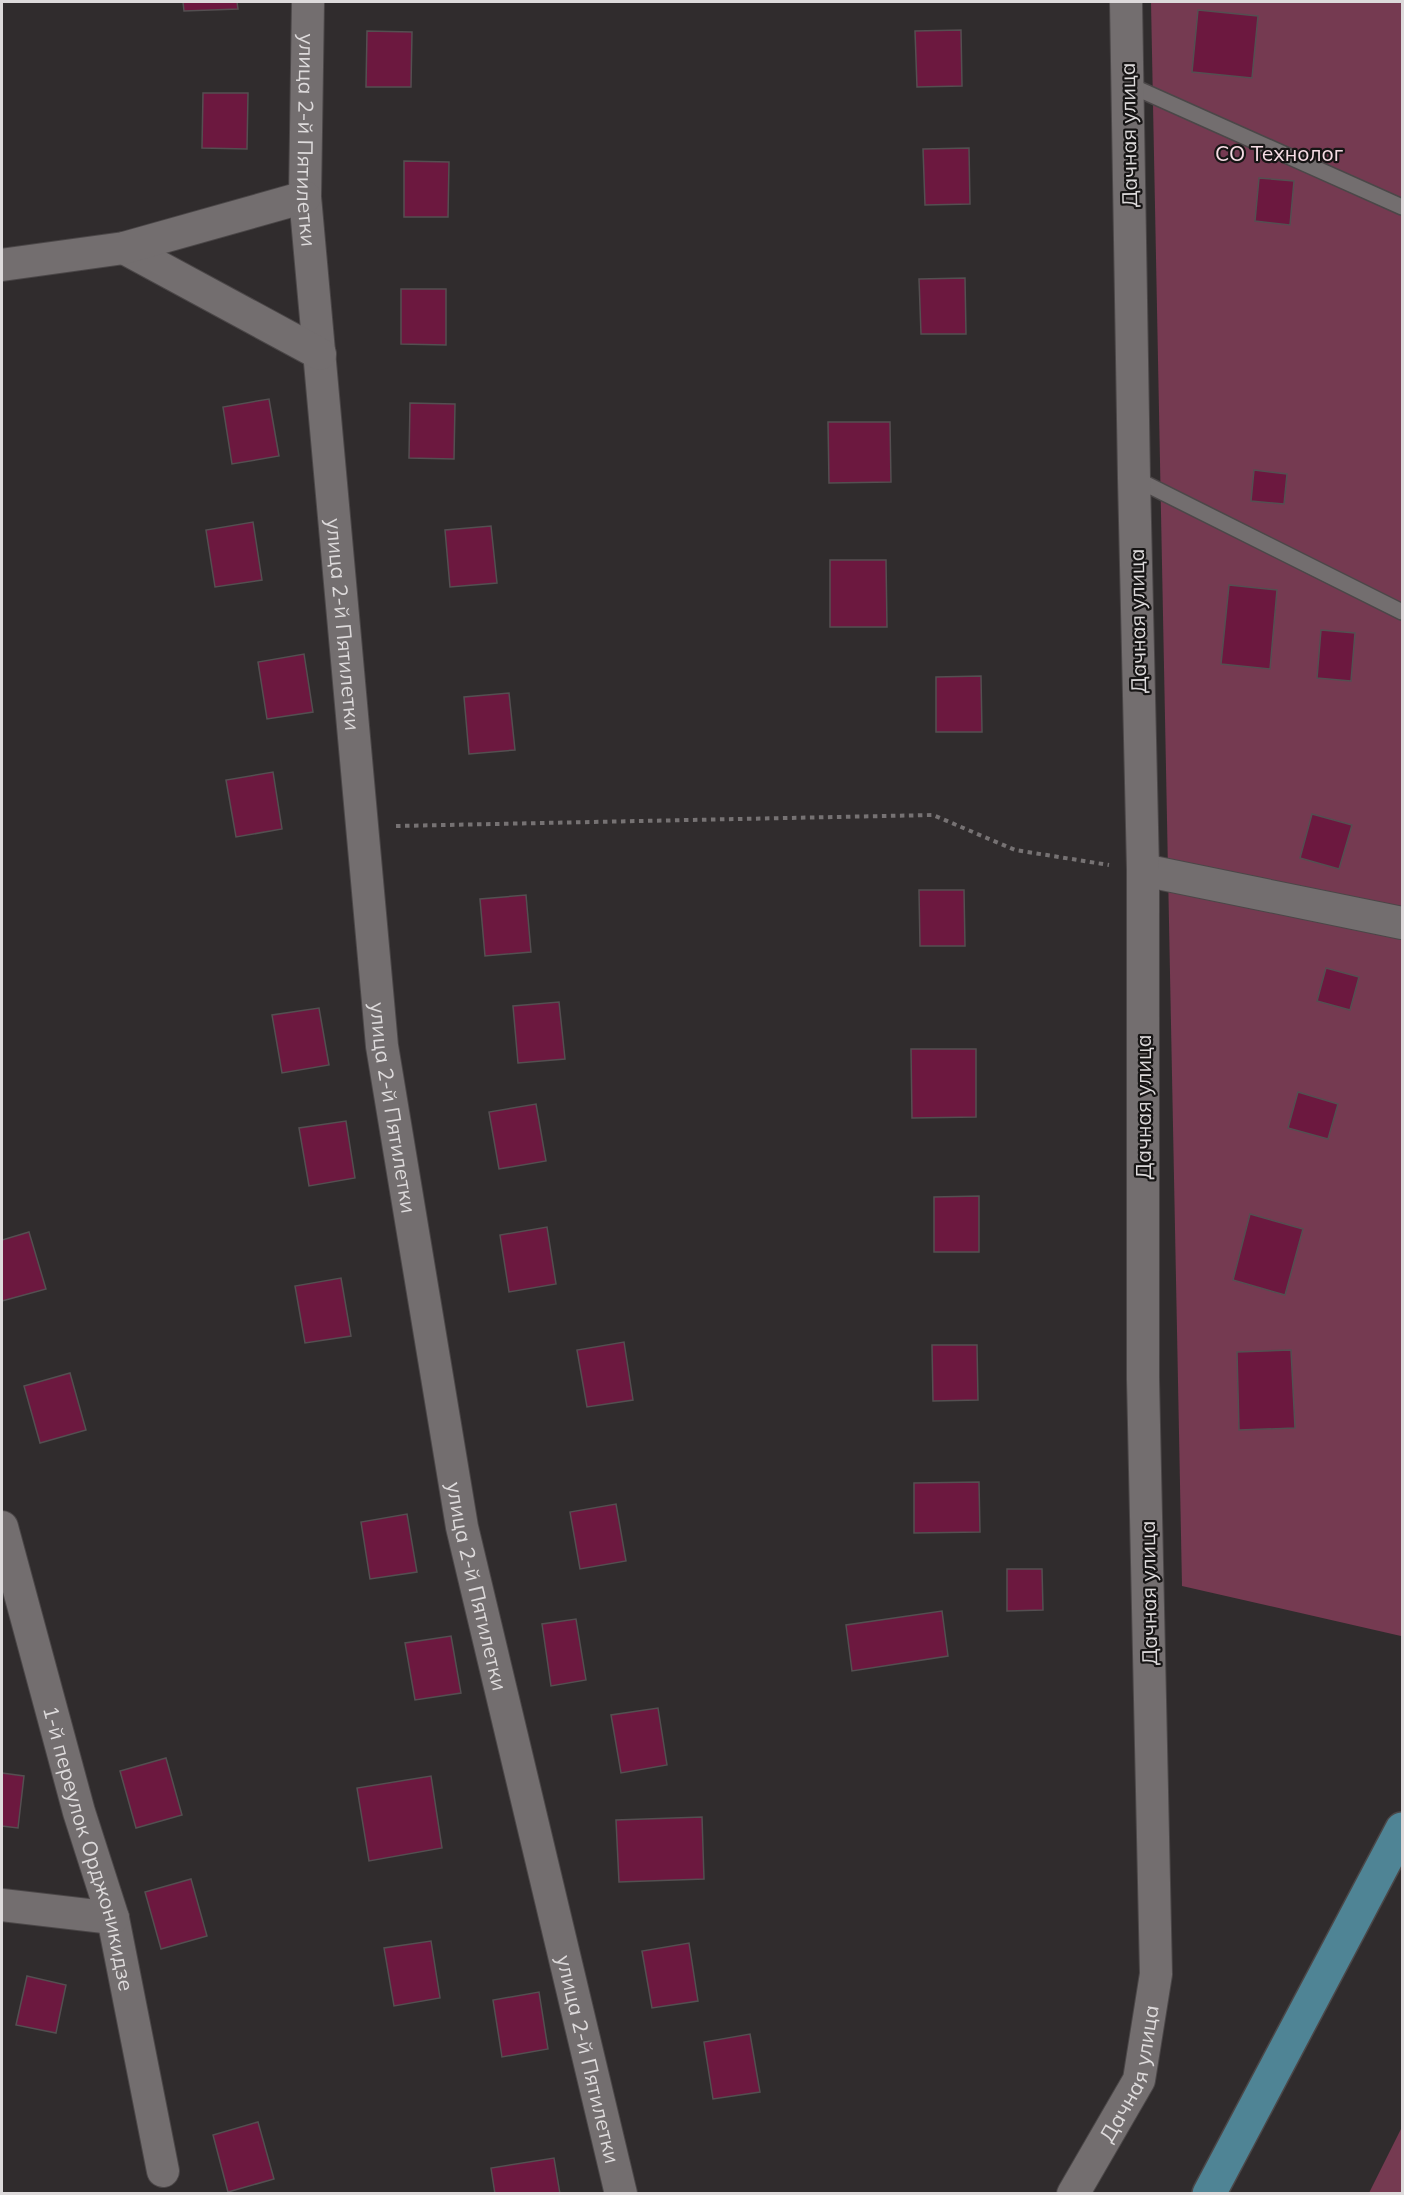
<svg xmlns="http://www.w3.org/2000/svg" width="1404" height="2195" font-family="Mulish,sans-serif">
<style>
.green{fill:#753a51}
.building{fill:#6c183f;stroke:#544f51;stroke-width:1.5}
.lines{fill:none;stroke-linecap:round;stroke-linejoin:round}
.lane-casing{stroke:#4b4748;stroke-width:18}
.street-casing{stroke:#4b4748;stroke-width:34}
.primary-casing{stroke:#4b4748;stroke-width:36}
.path{stroke:#767273;stroke-width:4;stroke-dasharray:4.5 4.5;stroke-linecap:butt}
.lane{stroke:#736e6f;stroke-width:15}
.street{stroke:#736e6f;stroke-width:32}
.primary{stroke:#4f8495;stroke-width:33}
.labels{text-anchor:middle;dominant-baseline:central;stroke-width:4.5;stroke-linejoin:round;paint-order:stroke}
.street-label{font-size:21px;fill:#dddadb;stroke:#171515}
.park-label{font-size:21px;fill:#f6dce4;stroke:#171515}
</style>
<rect width="100%" height="100%" fill="#302c2d"/>
<g class="green">
<polygon points="1151,2 1402,2 1402,1632 1401,1636 1182,1586"/>
<polygon points="1402,2127 1402,2193 1369,2193"/>
</g>
<g class="building">
<polygon points="183,2 237,2 238,9 184,11"/>
<polygon points="1198,10 1258,16 1252,78 1192,72"/>
<polygon points="961,30 962,86 917,87 915,31"/>
<polygon points="367,31 412,32 411,87 366,87"/>
<polygon points="203,93 248,93 247,149 202,148"/>
<polygon points="969,148 970,204 925,205 923,149"/>
<polygon points="404,161 449,162 448,217 404,217"/>
<polygon points="1259,178 1294,181 1290,225 1255,221"/>
<polygon points="965,278 966,334 921,334 919,279"/>
<polygon points="401,289 446,289 446,345 401,344"/>
<polygon points="269,399 279,456 232,464 223,407"/>
<polygon points="410,403 455,404 454,459 409,458"/>
<polygon points="828,422 890,422 891,482 829,483"/>
<polygon points="1254,470 1287,474 1284,504 1251,501"/>
<polygon points="253,522 262,580 215,587 206,530"/>
<polygon points="491,526 497,583 450,587 445,530"/>
<polygon points="830,560 886,560 887,627 830,627"/>
<polygon points="1229,585 1277,590 1270,669 1221,664"/>
<polygon points="1321,630 1355,633 1351,681 1317,678"/>
<polygon points="304,654 313,712 267,719 258,662"/>
<polygon points="981,676 982,732 936,732 936,677"/>
<polygon points="509,693 515,750 469,754 464,697"/>
<polygon points="273,772 282,829 236,837 226,780"/>
<polygon points="1312,814 1352,825 1339,869 1300,858"/>
<polygon points="919,890 964,890 965,946 920,946"/>
<polygon points="526,895 531,952 485,956 480,899"/>
<polygon points="1326,968 1359,977 1350,1010 1317,1001"/>
<polygon points="559,1002 565,1059 518,1063 513,1006"/>
<polygon points="319,1008 329,1065 282,1073 272,1015"/>
<polygon points="911,1049 976,1049 976,1117 912,1118"/>
<polygon points="1298,1092 1338,1104 1328,1139 1288,1128"/>
<polygon points="536,1104 546,1161 499,1169 489,1112"/>
<polygon points="346,1121 355,1178 309,1186 299,1128"/>
<polygon points="979,1196 979,1252 934,1252 934,1197"/>
<polygon points="1250,1214 1303,1229 1285,1295 1233,1280"/>
<polygon points="547,1227 556,1284 509,1292 500,1235"/>
<polygon points="29,1232 46,1289 2,1301 2,1240"/>
<polygon points="341,1278 351,1336 305,1343 295,1286"/>
<polygon points="624,1342 633,1400 587,1407 577,1350"/>
<polygon points="932,1345 977,1345 978,1400 933,1401"/>
<polygon points="1291,1350 1295,1428 1239,1430 1237,1352"/>
<polygon points="70,1373 86,1430 40,1443 24,1386"/>
<polygon points="979,1482 980,1532 914,1533 914,1483"/>
<polygon points="616,1504 626,1561 580,1569 570,1512"/>
<polygon points="407,1514 417,1572 370,1579 361,1522"/>
<polygon points="1007,1569 1042,1569 1043,1610 1007,1611"/>
<polygon points="942,1611 948,1656 852,1671 846,1625"/>
<polygon points="576,1619 586,1680 551,1686 542,1624"/>
<polygon points="451,1636 461,1693 415,1700 405,1643"/>
<polygon points="658,1708 667,1765 621,1773 611,1715"/>
<polygon points="166,1758 182,1815 136,1828 120,1771"/>
<polygon points="2,1773 24,1776 18,1828 2,1826"/>
<polygon points="431,1776 442,1848 369,1861 357,1788"/>
<polygon points="702,1817 704,1879 619,1882 616,1820"/>
<polygon points="191,1879 207,1936 161,1949 145,1892"/>
<polygon points="431,1941 440,1998 394,2006 384,1948"/>
<polygon points="689,1943 698,2001 652,2008 642,1951"/>
<polygon points="27,1976 66,1985 56,2033 16,2025"/>
<polygon points="539,1992 548,2049 502,2057 493,2000"/>
<polygon points="750,2034 760,2092 713,2099 704,2042"/>
<polygon points="258,2122 274,2179 228,2192 213,2135"/>
<polygon points="554,2158 560,2194 495,2194 491,2168"/>
</g>
<g class="lines">
<g class="lane-casing">
<g id="lane">
<polyline points="1127,84 1402,207"/>
<polyline points="1134,478 1402,612"/>
</g>
</g>
<g class="street-casing">
<g id="street">
<path id="s1" d="M308,2L305,197L382,1046L462,1527L621,2194"/>
<polyline points="124,248 320,354"/>
<polyline points="2,265 124,248 305,197"/>
<polyline points="1143,870 1402,923"/>
<path id="s2" d="M2,1527L79,1812L113,1918L163,2171"/>
<polyline points="2,1905 113,1918"/>
<path id="s3" d="M1073,2194L1139,2080L1156,1974L1143,1379V870L1134,478L1126,2"/>
</g>
</g>
<g class="primary-casing">
<polyline id="primary" points="1209,2194 1402,1829"/>
</g>
<polyline class="path" points="396,826 933,815 1015,850 1109,865"/>
<use href="#lane" class="lane"/>
<use href="#street" class="street"/>
<use href="#primary" class="primary"/>
</g>
<g class="labels">
<g class="street-label">
<text transform="translate(1128 135) rotate(-91)">Дачная улица</text>
<text stroke="none"><textPath href="#s1" startOffset="138">улица 2-й Пятилетки</textPath></text>
<text transform="translate(1137 621) rotate(-91)">Дачная улица</text>
<text stroke="none"><textPath href="#s1" startOffset="624">улица 2-й Пятилетки</textPath></text>
<text stroke="none"><textPath href="#s1" startOffset="1110">улица 2-й Пятилетки</textPath></text>
<text transform="translate(1143 1107) rotate(-90)">Дачная улица</text>
<text stroke="none"><textPath href="#s1" startOffset="1596">улица 2-й Пятилетки</textPath></text>
<text transform="translate(1148 1593) rotate(-91)">Дачная улица</text>
<text stroke="none"><textPath href="#s2" startOffset="333">1-й переулок Орджоникидзе</textPath></text>
<text stroke="none"><textPath href="#s1" startOffset="2082">улица 2-й Пятилетки</textPath></text>
<text stroke="none"><textPath href="#s3" startOffset="135">Дачная улица</textPath></text>
</g>
<g class="park-label">
<text x="1279" y="153">СО Технолог</text>
</g>
</g>
<rect width="1404" height="2195" fill="none" stroke="#dddadb" stroke-width="6"/>
</svg>
